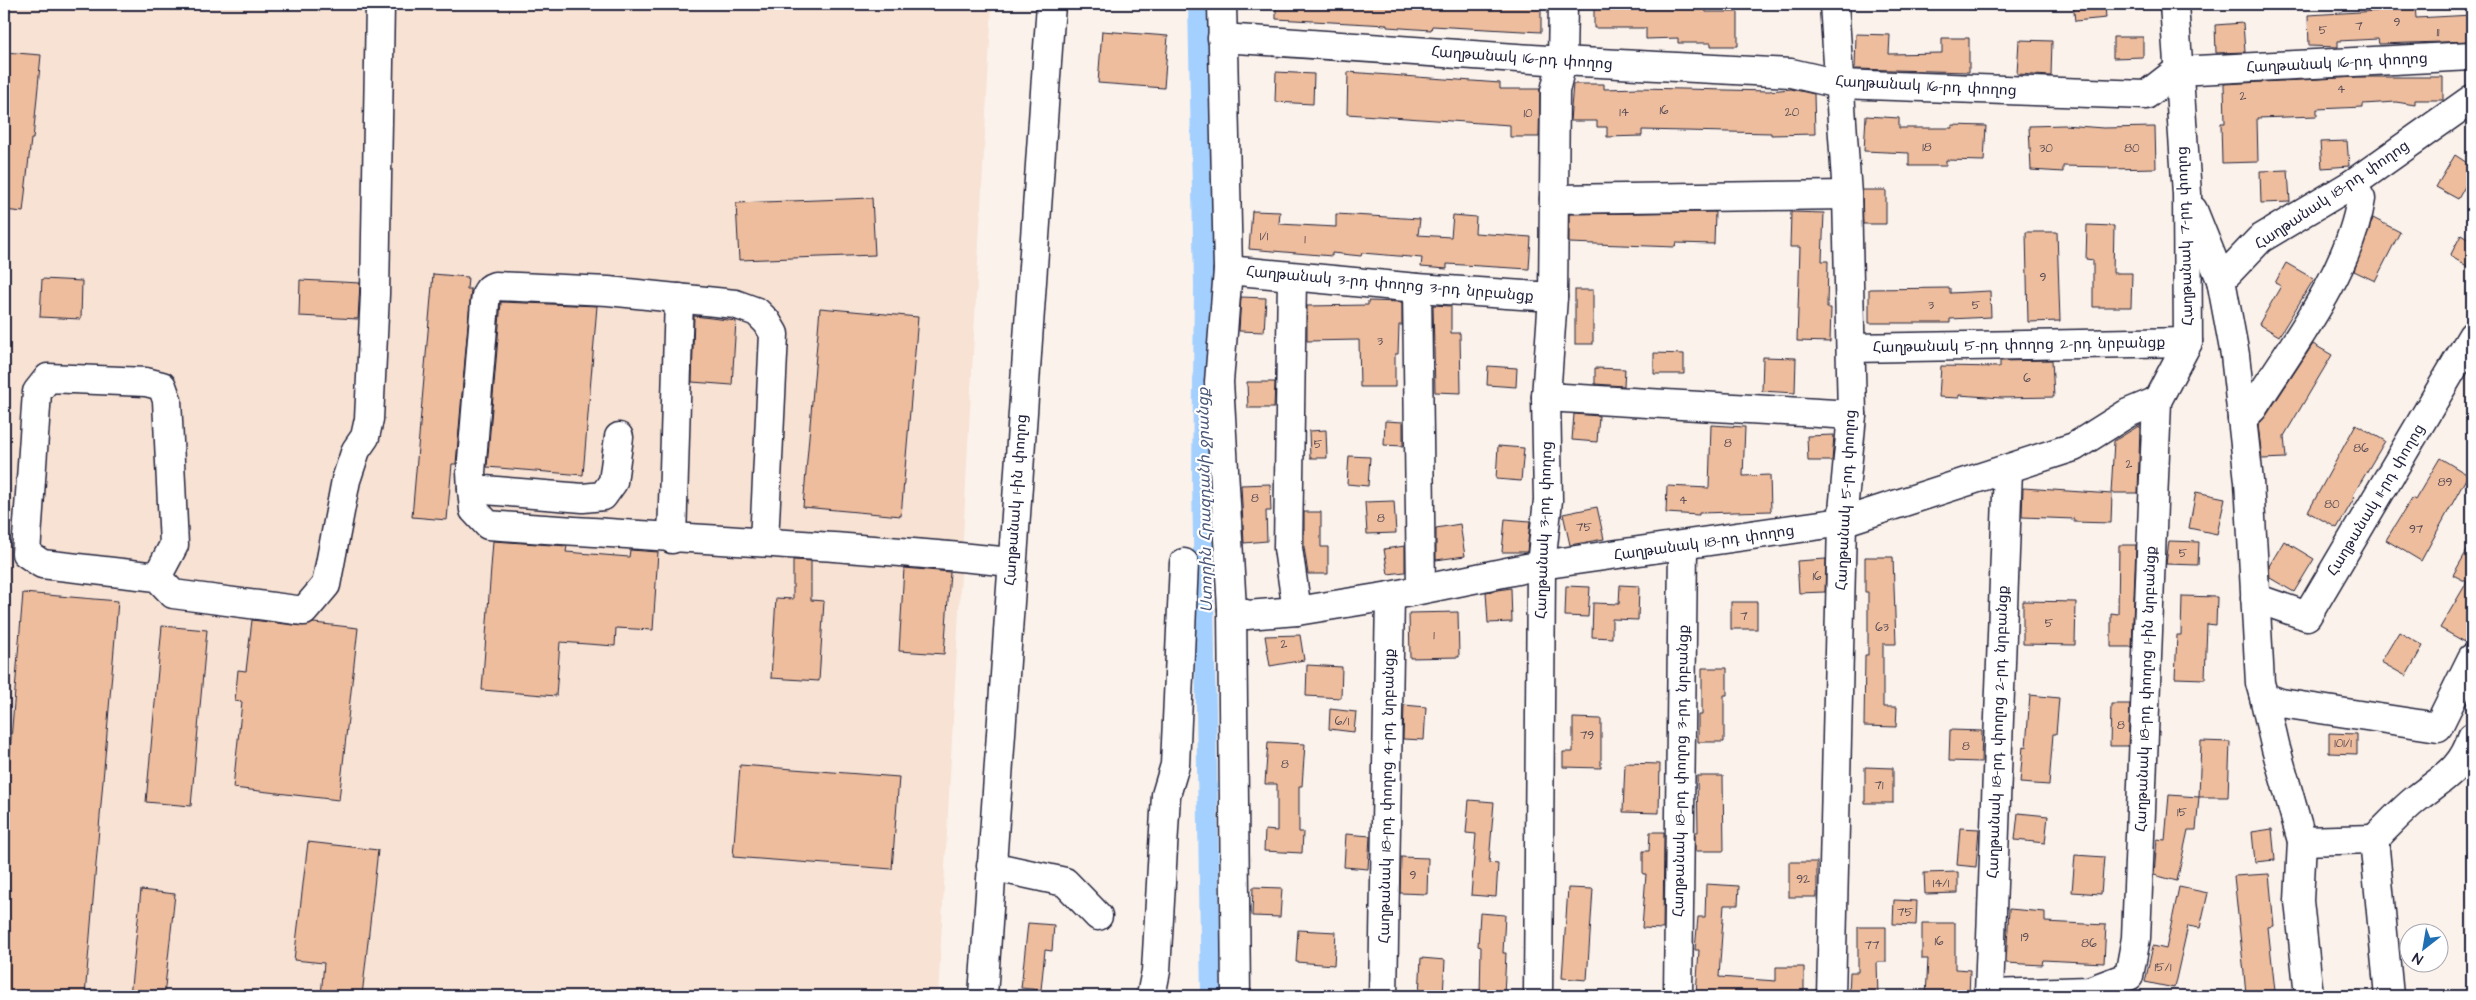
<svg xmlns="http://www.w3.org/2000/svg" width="2476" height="1000" font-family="'Architects Daughter','Noto Sans Armenian',sans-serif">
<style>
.built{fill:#f7e2d4}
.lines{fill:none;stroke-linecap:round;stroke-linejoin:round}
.canal{stroke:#a4d0ff;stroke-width:20}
.building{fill:#edbd9d;stroke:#22223b}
.minor-casing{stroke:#22223b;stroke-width:31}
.major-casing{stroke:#22223b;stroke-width:31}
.minor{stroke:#fff;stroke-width:28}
.major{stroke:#fff;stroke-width:28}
.labels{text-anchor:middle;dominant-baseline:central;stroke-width:4.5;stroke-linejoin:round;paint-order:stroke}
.number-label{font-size:12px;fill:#554954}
.street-label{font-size:15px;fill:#22223b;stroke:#fff}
.water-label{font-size:16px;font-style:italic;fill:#495676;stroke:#fff}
</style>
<rect width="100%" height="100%" fill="#fbf2eb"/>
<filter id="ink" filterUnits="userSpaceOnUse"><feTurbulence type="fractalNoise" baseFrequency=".02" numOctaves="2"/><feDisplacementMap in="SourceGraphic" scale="10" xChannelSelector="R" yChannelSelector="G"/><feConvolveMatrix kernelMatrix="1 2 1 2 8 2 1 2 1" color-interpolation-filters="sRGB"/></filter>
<g filter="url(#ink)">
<polygon class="built" points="4,4 992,4 938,996 4,996"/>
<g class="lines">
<polyline class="canal" points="1198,4 1204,285 1202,482 1211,996"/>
</g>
<g class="building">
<polygon points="1276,4 1541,4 1541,32 1432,26 1431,30 1387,27 1387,25 1276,19"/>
<polygon points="1594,4 1674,4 1674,8 1705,8 1706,12 1738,12 1738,46 1711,46 1711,43 1678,43 1678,38 1646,39 1646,28 1594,28"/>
<polygon points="2073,4 2105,4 2106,18 2075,21"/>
<polygon points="2376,4 2415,4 2416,18 2472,15 2472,41 2379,44 2378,39 2338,41 2338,47 2309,46 2308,15 2377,11"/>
<polygon points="2243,23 2245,52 2216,53 2215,25"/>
<polygon points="1102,31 1168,36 1164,88 1098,83"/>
<polygon points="1856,34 1890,35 1889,54 1942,53 1942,38 1969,38 1969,72 1855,69"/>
<polygon points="2113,37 2143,37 2143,57 2113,58"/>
<polygon points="2019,40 2052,41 2051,76 2017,74"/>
<polygon points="4,52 41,55 33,139 31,139 23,212 4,210"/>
<polygon points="1276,72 1314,74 1313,104 1275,102"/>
<polygon points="1348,72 1500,83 1500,89 1540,89 1539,137 1510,137 1510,125 1347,114"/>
<polygon points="2358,77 2443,77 2443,100 2415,100 2415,105 2396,102 2363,104 2363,107 2317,109 2317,116 2257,118 2258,162 2222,163 2221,123 2225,123 2224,84"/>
<polygon points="1573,84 1604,84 1604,89 1640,88 1769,91 1791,89 1814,94 1815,134 1771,135 1771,133 1642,130 1642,136 1607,137 1607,127 1597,127 1597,121 1570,121"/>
<polygon points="1866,116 1899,118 1899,128 1952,128 1952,125 1986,126 1984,161 1946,160 1946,166 1909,166 1909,153 1864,151"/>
<polygon points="2064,125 2103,128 2155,127 2156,168 2109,169 2109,167 2063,166 2063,172 2031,170 2029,126"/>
<polygon points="2347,141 2349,166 2322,168 2320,142"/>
<polygon points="2455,155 2472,166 2472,174 2458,199 2436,187"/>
<polygon points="2288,170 2290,202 2261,203 2260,171"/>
<polygon points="1862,190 1886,190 1886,224 1863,224"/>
<polygon points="872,198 875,255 739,260 736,203"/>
<polygon points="1252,211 1280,212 1279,224 1336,227 1336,214 1420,219 1418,235 1451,237 1453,215 1476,217 1475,233 1531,237 1529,269 1447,264 1447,269 1421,267 1422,258 1362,253 1361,256 1332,253 1332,256 1249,249"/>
<polygon points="1715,212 1714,244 1676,243 1675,247 1569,243 1569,214"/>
<polygon points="1791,212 1824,213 1822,261 1828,261 1827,308 1831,308 1830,342 1797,341 1800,247 1790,247"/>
<polygon points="2373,218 2400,232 2375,281 2354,271"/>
<polygon points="2087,225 2114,226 2113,273 2132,273 2131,307 2093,307 2093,260 2086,259"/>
<polygon points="2026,232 2057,232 2060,321 2028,322"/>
<polygon points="2461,235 2472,242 2472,269 2450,256"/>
<polygon points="2286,263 2314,279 2279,336 2259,324 2281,286 2275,283"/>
<polygon points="433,274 468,277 467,289 471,289 456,464 452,464 447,520 412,517"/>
<polygon points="42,279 82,281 81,319 40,317"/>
<polygon points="300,280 360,283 358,319 299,316"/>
<polygon points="1950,288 1950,293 1990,291 1991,317 1950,319 1950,323 1869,323 1869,289"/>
<rect x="1575" y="290" width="18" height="54"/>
<polygon points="1241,297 1266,298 1264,332 1239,331"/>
<polygon points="1368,301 1402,302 1402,325 1399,325 1398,354 1395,354 1395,387 1360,387 1359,340 1307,341 1307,306 1368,305"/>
<polygon points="501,302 597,306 583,475 487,467"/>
<polygon points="1433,305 1451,306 1451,333 1460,333 1461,393 1435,392"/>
<polygon points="820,308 918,317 901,516 803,507"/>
<polygon points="694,316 736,321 732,385 692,382"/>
<polygon points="2313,344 2332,355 2284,436 2286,458 2262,459 2258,425 2266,416"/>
<polygon points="1654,353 1684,354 1684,374 1654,374"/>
<polygon points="1763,357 1796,358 1795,393 1762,391"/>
<polygon points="2052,360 2054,397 2001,398 1959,395 1959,398 1939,397 1941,366 2000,367 2000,361"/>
<polygon points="1488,366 1517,368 1516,387 1487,385"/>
<polygon points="1595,368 1625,369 1624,386 1595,384"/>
<polygon points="1247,382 1275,382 1274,408 1248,408"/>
<polygon points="1574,414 1599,416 1597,442 1572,440"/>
<polygon points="1385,421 1403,422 1403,446 1384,445"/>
<polygon points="2356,424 2385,441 2353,495 2355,497 2337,528 2308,512"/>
<polygon points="1711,425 1745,427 1743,476 1770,475 1771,511 1699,513 1699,515 1666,513 1667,486 1709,488"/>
<polygon points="2140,425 2138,493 2111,493 2114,441"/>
<polygon points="1326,430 1327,458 1310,458 1309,431"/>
<polygon points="1834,435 1832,461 1808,461 1807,436"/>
<polygon points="1498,446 1524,448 1521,481 1496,479"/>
<polygon points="1349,456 1370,457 1368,486 1347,484"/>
<polygon points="2440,458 2468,475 2421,561 2386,540 2412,498 2415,500"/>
<polygon points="1270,484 1271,511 1266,511 1267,541 1244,543 1241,485"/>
<polygon points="2023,488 2112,494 2111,523 2074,522 2074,519 2022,517"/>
<polygon points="2196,492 2225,498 2217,534 2189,528"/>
<polygon points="1394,501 1396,533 1367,534 1365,502"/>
<polygon points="1597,507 1604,539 1570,545 1563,514"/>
<polygon points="1304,512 1321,512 1321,547 1328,547 1328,574 1308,574 1304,547"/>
<polygon points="1505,519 1530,521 1527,552 1502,552"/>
<polygon points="1460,524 1465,556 1436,560 1436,528"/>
<polygon points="493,541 567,546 566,552 629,557 630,550 658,552 653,630 616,628 615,646 560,642 556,696 482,690"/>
<polygon points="2169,541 2199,542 2198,565 2166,564"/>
<polygon points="2284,541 2314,559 2294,592 2270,578 2269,566"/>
<polygon points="2472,542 2472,629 2465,642 2440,628 2467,582 2453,575"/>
<polygon points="2119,545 2136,545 2132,647 2111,647 2111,613 2118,614"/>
<polygon points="1405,546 1405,572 1388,574 1384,549"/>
<polygon points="1865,557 1893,557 1896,644 1883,644 1883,707 1897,707 1896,727 1864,726 1865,655 1868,655 1868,592 1865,592"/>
<polygon points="1826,559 1825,592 1799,593 1797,561"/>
<polygon points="793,560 811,561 811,600 824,601 819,681 771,678 776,598 793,599"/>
<polygon points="904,568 950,572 944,654 899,651"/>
<polygon points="1620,585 1639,586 1638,620 1612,619 1612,638 1592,637 1593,603 1619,604"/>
<polygon points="1566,586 1590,587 1588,617 1565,616"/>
<polygon points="1511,588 1512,622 1488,623 1486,592"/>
<polygon points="23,593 118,601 85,996 4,996 4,825"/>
<polygon points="2182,596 2217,597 2216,625 2207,624 2205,679 2175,678 2177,635 2181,635"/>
<polygon points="2023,601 2076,602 2075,645 2023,644"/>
<rect x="1731" y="602" width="26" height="27"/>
<polygon points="1458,612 1459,657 1410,658 1409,613"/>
<polygon points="252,620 302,626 314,623 358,628 339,800 233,788 242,702 235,701 238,670 246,671"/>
<polygon points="162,626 207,630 191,806 146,802"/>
<polygon points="2399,632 2423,646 2406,676 2381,662"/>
<polygon points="1300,635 1304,660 1270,666 1265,636"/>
<polygon points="1307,665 1342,667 1341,698 1306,696"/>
<polygon points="1702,668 1727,668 1727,695 1724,695 1724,742 1698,742 1698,715 1702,715"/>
<polygon points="2030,695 2059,698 2056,734 2053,734 2049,785 2020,783 2023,746 2026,747"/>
<polygon points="2111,704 2130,704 2128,746 2110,746"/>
<polygon points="1404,705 1426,707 1424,740 1403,739"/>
<polygon points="1330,709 1356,712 1354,732 1329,729"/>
<polygon points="1573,718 1601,719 1601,768 1563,767 1563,752 1573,752"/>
<polygon points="1950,730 1982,731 1981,762 1949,761"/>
<polygon points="2329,733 2357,734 2357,754 2329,753"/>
<polygon points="2201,741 2230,742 2228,797 2199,797"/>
<polygon points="1268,742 1305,744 1302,786 1299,786 1299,832 1303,832 1302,853 1264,851 1265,830 1277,831 1277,784 1265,784"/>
<polygon points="1625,763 1660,764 1659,813 1623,812"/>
<polygon points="740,765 899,777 892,869 733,857"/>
<polygon points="1865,767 1893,768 1893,803 1865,803"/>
<polygon points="1697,776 1723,776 1724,851 1695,851 1695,832 1698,832"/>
<polygon points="2169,795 2199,797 2196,830 2188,830 2177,881 2154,875 2157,839 2165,840"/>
<polygon points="1469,800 1494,802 1489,863 1498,864 1496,897 1471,895 1476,834 1466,833"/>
<polygon points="2018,813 2048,816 2045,843 2015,840"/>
<polygon points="1960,828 1979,829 1976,867 1957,865"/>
<polygon points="2272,829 2275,860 2255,862 2252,832"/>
<polygon points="1650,832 1664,832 1663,929 1642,928 1646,874 1643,874 1643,851 1649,851"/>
<polygon points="1346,834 1370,836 1368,869 1344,867"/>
<polygon points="308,842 378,850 362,996 321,996 324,963 294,960"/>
<polygon points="2075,855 2104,857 2101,894 2072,892"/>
<polygon points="1401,857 1428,858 1427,894 1400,893"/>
<rect x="1789" y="862" width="28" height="35"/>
<polygon points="1958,872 1958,893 1925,894 1924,873"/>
<polygon points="2269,874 2274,926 2268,927 2275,991 2246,993 2234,876"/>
<polygon points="1706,884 1739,886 1738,905 1724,905 1719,977 1776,981 1776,967 1804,967 1804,996 1696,994 1699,950 1695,950 1698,917 1705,917"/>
<polygon points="1253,887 1282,888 1280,917 1252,916"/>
<polygon points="2179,887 2208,893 2200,928 2188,926 2174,988 2145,982 2153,946 2166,949"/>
<polygon points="1568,888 1593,889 1587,980 1562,978"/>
<polygon points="141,890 175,894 164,996 130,996"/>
<polygon points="1894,900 1917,901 1916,925 1893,924"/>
<polygon points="2009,909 2045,912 2045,922 2106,925 2104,963 2043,960 2042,965 2006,963"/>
<polygon points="1480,913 1505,915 1503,953 1506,953 1504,996 1480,996 1481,947 1478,946"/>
<polygon points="1028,923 1054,925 1052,951 1045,950 1041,990 1021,988"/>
<polygon points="1922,923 1955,923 1955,969 1970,970 1969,996 1926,996 1928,959 1922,959"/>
<polygon points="1858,927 1886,927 1886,962 1877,962 1878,996 1849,996 1850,972 1858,972"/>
<polygon points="1298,930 1336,932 1334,965 1296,962"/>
<polygon points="1421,958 1445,960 1443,996 1419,996"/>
</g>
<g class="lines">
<g class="minor-casing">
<g id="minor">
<polyline points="1222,4 1228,270 1219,382 1232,609 1236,996"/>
<polyline points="1222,38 1562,61 1791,73 1839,84 2146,95 2177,71 2472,56"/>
<polyline points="1554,199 1847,195"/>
<polyline points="2193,210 2221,280 2235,355 2249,481 2260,683 2264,697 2281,703 2438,727 2472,658"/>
<polyline points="1228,270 1417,288 1553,297"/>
<polyline points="1292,277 1288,548 1297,611"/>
<polyline points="2221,280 2260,239 2352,184 2472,99"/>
<polyline points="1417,288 1421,589"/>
<polyline points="1851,348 2188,342"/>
<polyline points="1546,397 1852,415"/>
<path d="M2242,419L2253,408C2292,346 2350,271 2361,199L2352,184"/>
<path d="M619,437L613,482L603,496L583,498L472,489L474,510L488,525C663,538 838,544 1012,562"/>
<path d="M472,489L471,472L485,303C486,294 486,289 495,286L608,291L735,304L757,312L767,322L774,334L764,542"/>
<polyline points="672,539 679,298"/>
<polyline points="157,577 174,545 167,400 162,386 146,382 48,378 37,392 26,553 42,564 157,577 173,594 304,611 326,585 346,480 356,450 365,437 369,419 375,294 380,4"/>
<polyline points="2255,598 2307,616 2472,336"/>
<polyline points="1232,609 1247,615 1297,611 1390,596 1541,565 1842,522 2074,447 2128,413 2157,401"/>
<polyline points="2264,697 2276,749 2302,841 2299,901 2309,996"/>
<polyline points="2302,841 2374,839"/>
<polyline points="991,866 1065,882 1098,916"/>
<polyline points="1989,994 2008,469"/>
<polyline points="1151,996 1156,971 1166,795 1175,765 1184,563"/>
<polyline points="1383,996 1390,596"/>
<polyline points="1538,996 1541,565 1548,500 1546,397 1553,297 1555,91 1562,61 1563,4"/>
<polyline points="1678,996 1683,546"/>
<polyline points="1831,996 1842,522 1852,415 1847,195 1834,4"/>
<polyline points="1987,996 1989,994 2089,991 2129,976 2136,938 2157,401 2188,342 2187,194 2174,4"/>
<path d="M2389,996L2374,839C2388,826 2401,811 2416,799C2442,778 2462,770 2472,737"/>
</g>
</g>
<g class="major-casing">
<polyline id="major" points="983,996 1051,4"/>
</g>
<use href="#minor" class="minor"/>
<use href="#major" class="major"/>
</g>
</g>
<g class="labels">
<g class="number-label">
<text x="2397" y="22">9</text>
<text x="2359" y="26">7</text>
<text x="2323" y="30">5</text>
<text x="2438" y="32">11</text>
<text x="2341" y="89">4</text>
<text x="2243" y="96">2</text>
<text x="1664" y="110">16</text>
<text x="1624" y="112">14</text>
<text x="1792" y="112">20</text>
<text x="1528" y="113">10</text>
<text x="1927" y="147">18</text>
<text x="2046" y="148">30</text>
<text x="2132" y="148">80</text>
<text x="1264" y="236">1/1</text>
<text x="1305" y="239">1</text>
<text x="2043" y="277">9</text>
<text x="1931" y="305">3</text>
<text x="1976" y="305">5</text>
<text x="1380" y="341">3</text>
<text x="2027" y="378">6</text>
<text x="1728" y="443">8</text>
<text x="1318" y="444">5</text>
<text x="2361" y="448">86</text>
<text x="2129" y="464">2</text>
<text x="2445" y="482">89</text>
<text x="1255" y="498">8</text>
<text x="1683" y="500">4</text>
<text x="2332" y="504">80</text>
<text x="1381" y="518">8</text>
<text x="1584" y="527">75</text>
<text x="2416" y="529">97</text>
<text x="2183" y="553">5</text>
<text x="1817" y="576">16</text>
<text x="1744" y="616">7</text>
<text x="2049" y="623">5</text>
<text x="1882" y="627">63</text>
<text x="1434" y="635">1</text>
<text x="1284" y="644">2</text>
<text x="1342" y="721">6/1</text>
<text x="2121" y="725">8</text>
<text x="1587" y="735">79</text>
<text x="2343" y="743">101/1</text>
<text x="1966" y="746">8</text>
<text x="1285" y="764">8</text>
<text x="1879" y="785">71</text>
<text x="2182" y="812">15</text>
<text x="1413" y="875">9</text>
<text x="1803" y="879">92</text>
<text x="1941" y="883">14/1</text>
<text x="1905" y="912">75</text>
<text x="2025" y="937">19</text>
<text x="1939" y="941">16</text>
<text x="2089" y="943">86</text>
<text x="1872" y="945">77</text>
<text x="2163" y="967">15/1</text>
</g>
<g class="street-label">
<text transform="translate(1522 58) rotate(4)">Հաղթանակ 16-րդ փողոց</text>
<text transform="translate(2337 63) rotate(-3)">Հաղթանակ 16-րդ փողոց</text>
<text transform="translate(1926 86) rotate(3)">Հաղթանակ 16-րդ փողոց</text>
<text transform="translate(2332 195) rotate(-34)">Հաղթանակ 18-րդ փողոց</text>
<text transform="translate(2185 236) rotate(-92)">Հաղթանակ 7-րդ փողոց</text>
<text transform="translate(1390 284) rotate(5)">Հաղթանակ 3-րդ փողոց 3-րդ նրբանցք</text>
<text transform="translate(2019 345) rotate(-1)">Հաղթանակ 5-րդ փողոց 2-րդ նրբանցք</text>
<text transform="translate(1016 500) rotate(-86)">Հաղթանակ 1-ին փողոց</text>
<text transform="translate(1846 500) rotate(-87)">Հաղթանակ 5-րդ փողոց</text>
<text transform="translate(2376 500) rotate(-59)">Հաղթանակ 11-րդ փողոց</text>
<text transform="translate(1544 530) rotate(-88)">Հաղթանակ 3-րդ փողոց</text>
<text transform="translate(1704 543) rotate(-8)">Հաղթանակ 18-րդ փողոց</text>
<text transform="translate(2146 689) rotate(-88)">Հաղթանակ 18-րդ փողոց 1-ին նրբանցք</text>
<text transform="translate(1998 732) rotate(-88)">Հաղթանակ 18-րդ փողոց 2-րդ նրբանցք</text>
<text transform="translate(1681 771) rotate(-89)">Հաղթանակ 18-րդ փողոց 3-րդ նրբանցք</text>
<text transform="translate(1387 796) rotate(-89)">Հաղթանակ 18-րդ փողոց 4-րդ նրբանցք</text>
</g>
<g class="water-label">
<text transform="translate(1205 500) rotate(-91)">Ստորին Հրազդանի ջրանցք</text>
</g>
</g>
<rect width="2476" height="1000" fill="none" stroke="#fff" stroke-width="20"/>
<rect x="10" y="10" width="2456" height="980" fill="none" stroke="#22223b" stroke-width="2" filter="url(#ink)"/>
<g transform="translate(2424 948) rotate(211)"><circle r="24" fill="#ffffff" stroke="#a7a7b1"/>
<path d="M0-4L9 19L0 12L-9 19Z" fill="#1f6fb2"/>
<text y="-8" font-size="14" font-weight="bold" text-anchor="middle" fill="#22223b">N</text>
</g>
</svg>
